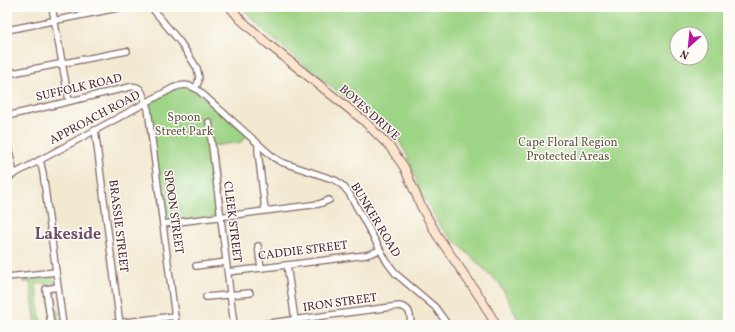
<svg xmlns="http://www.w3.org/2000/svg" width="735" height="332" font-family="Vollkorn,serif">
<style>
.green{fill:#9ed485;stroke:#747a58;fill-rule:evenodd}
.lines{fill:none;stroke-linecap:round;stroke-linejoin:round}
.minor-casing{stroke:#856665;stroke-width:8}
.secondary-casing{stroke:#856665;stroke-width:10}
.minor{stroke:#fff;stroke-width:5.5}
.secondary{stroke:#fce5cf;stroke-width:8}
.labels{text-anchor:middle;dominant-baseline:central;stroke-width:3;stroke-linejoin:round;paint-order:stroke}
.street-label{font-size:12px;fill:#4a1f2b;stroke:#fdfcf7}
.park-label{font-size:12px;fill:#635546;stroke:#fdfcf7}
.district-label{font-size:16px;font-weight:bold;fill:#6f4e6d;stroke:#fdfcf7}
</style>
<rect width="100%" height="100%" fill="#fdfcf7"/>
<filter id="ink" filterUnits="userSpaceOnUse"><feTurbulence type="fractalNoise" baseFrequency=".025" numOctaves="2"/><feDisplacementMap in="SourceGraphic" scale="8" xChannelSelector="R" yChannelSelector="G"/><feConvolveMatrix kernelMatrix="1 2 1 2 8 2 1 2 1" color-interpolation-filters="sRGB"/></filter>
<filter id="wash" filterUnits="userSpaceOnUse"><feTurbulence type="fractalNoise" baseFrequency=".012" numOctaves="4" result="noise"/><feDisplacementMap in="SourceGraphic" scale="16" xChannelSelector="R" yChannelSelector="G"/><feGaussianBlur stdDeviation="0.9" result="paint"/><feColorMatrix in="noise" values="0 0 0 0 0 0 0 0 0 0 0 0 0 0 0 0 0 1.4 0 .05"/><feComposite in="paint" operator="in"/></filter>
<g filter="url(#wash)">
<rect width="100%" height="100%" fill="#f2e9d1"/>
<g class="green">
<path d="M241,7H728V325H521L500,284L441,228L420,190L407,155L401,144L385,126L375,118L329,85L265,32ZM677,34H701V58H677Z"/>
<polygon points="188,85 248,134 241,142 212,146 220,216 163,224 145,103 173,88"/>
<path d="M46,275C53,275 54,280 55,286L48,287L45,283L36,284L41,325H36L30,282H24V281L27,278Z"/>
<polygon points="55,289 56,294 51,296 52,298 57,299 57,304 53,305 53,307 58,309 59,315 54,316 54,318 59,318 60,325 52,325 54,319 53,316 52,316 50,309 53,308 52,307 50,306 49,299 51,299 51,297 50,297 49,290"/>
</g>
</g>
<g filter="url(#ink)">
<g class="lines">
<g class="minor-casing">
<g id="minor">
<polyline points="52,7 69,101"/>
<polyline points="151,7 180,42 197,68 199,77 198,83 195,88"/>
<polyline points="7,30 123,7"/>
<polyline points="7,74 127,51"/>
<path d="M7,116L130,87C144,84 143,99 148,109L176,325"/>
<polyline points="209,122 234,325"/>
<polyline points="95,130 120,325"/>
<polyline points="7,141 14,174"/>
<polyline points="258,144 258,151 265,210"/>
<polyline points="40,160 43,173 63,325"/>
<path d="M7,178L173,88C182,84 189,84 198,90L273,157L281,162L335,180L343,186L349,193L387,262L396,274L435,307L448,325"/>
<polyline points="163,224 319,204 329,200"/>
<polyline points="258,246 261,268"/>
<polyline points="287,265 295,320"/>
<polyline points="196,266 226,262"/>
<polyline points="228,272 287,265 366,255 372,253 380,250"/>
<polyline points="7,277 56,272"/>
<polyline points="206,297 250,293"/>
<polyline points="51,325 46,290 46,289 58,287"/>
<polyline points="102,325 175,316"/>
<path d="M254,325L399,306C411,308 410,314 411,325"/>
</g>
</g>
<g class="secondary-casing">
<polyline id="secondary" points="230,7 240,19 268,44 363,120 390,147 404,167 421,206 437,235 481,299 496,325"/>
</g>
<use href="#minor" class="minor"/>
<use href="#secondary" class="secondary"/>
</g>
</g>
<g class="labels">
<g class="street-label">
<text transform="translate(79 88) rotate(-13)">SUFFOLK ROAD</text>
<text transform="translate(369 113) rotate(42)">BOYES DRIVE</text>
<text transform="translate(95 118) rotate(-28)">APPROACH ROAD</text>
<text transform="translate(173 212) rotate(82)">SPOON STREET</text>
<text transform="translate(375 220) rotate(59)">BUNKER ROAD</text>
<text transform="translate(232 222) rotate(83)">CLEEK STREET</text>
<text transform="translate(118 226) rotate(83)">BRASSIE STREET</text>
<text transform="translate(303 251) rotate(-7)">CADDIE STREET</text>
<text transform="translate(340 303) rotate(-8)">IRON STREET</text>
</g>
<g class="park-label">
<text x="184" y="118">Spoon<tspan x="184" dy="14">Street Park</tspan></text>
<text x="568" y="143">Cape Floral Region<tspan x="568" dy="14">Protected Areas</tspan></text>
</g>
<g class="district-label">
<text x="68" y="235">Lakeside</text>
</g>
</g>
<rect width="735" height="332" fill="none" stroke="#fdfcf7" stroke-width="24"/>
<g transform="translate(689 46) rotate(207)"><circle r="19" fill="#fdfcf7" stroke="#b5a4a5"/>
<path d="M0-3L7 15L0 10L-7 15Z" fill="#b5179e"/>
<text y="-6" font-size="11" font-weight="bold" text-anchor="middle" fill="#4a1f2b">N</text>
</g>
</svg>
